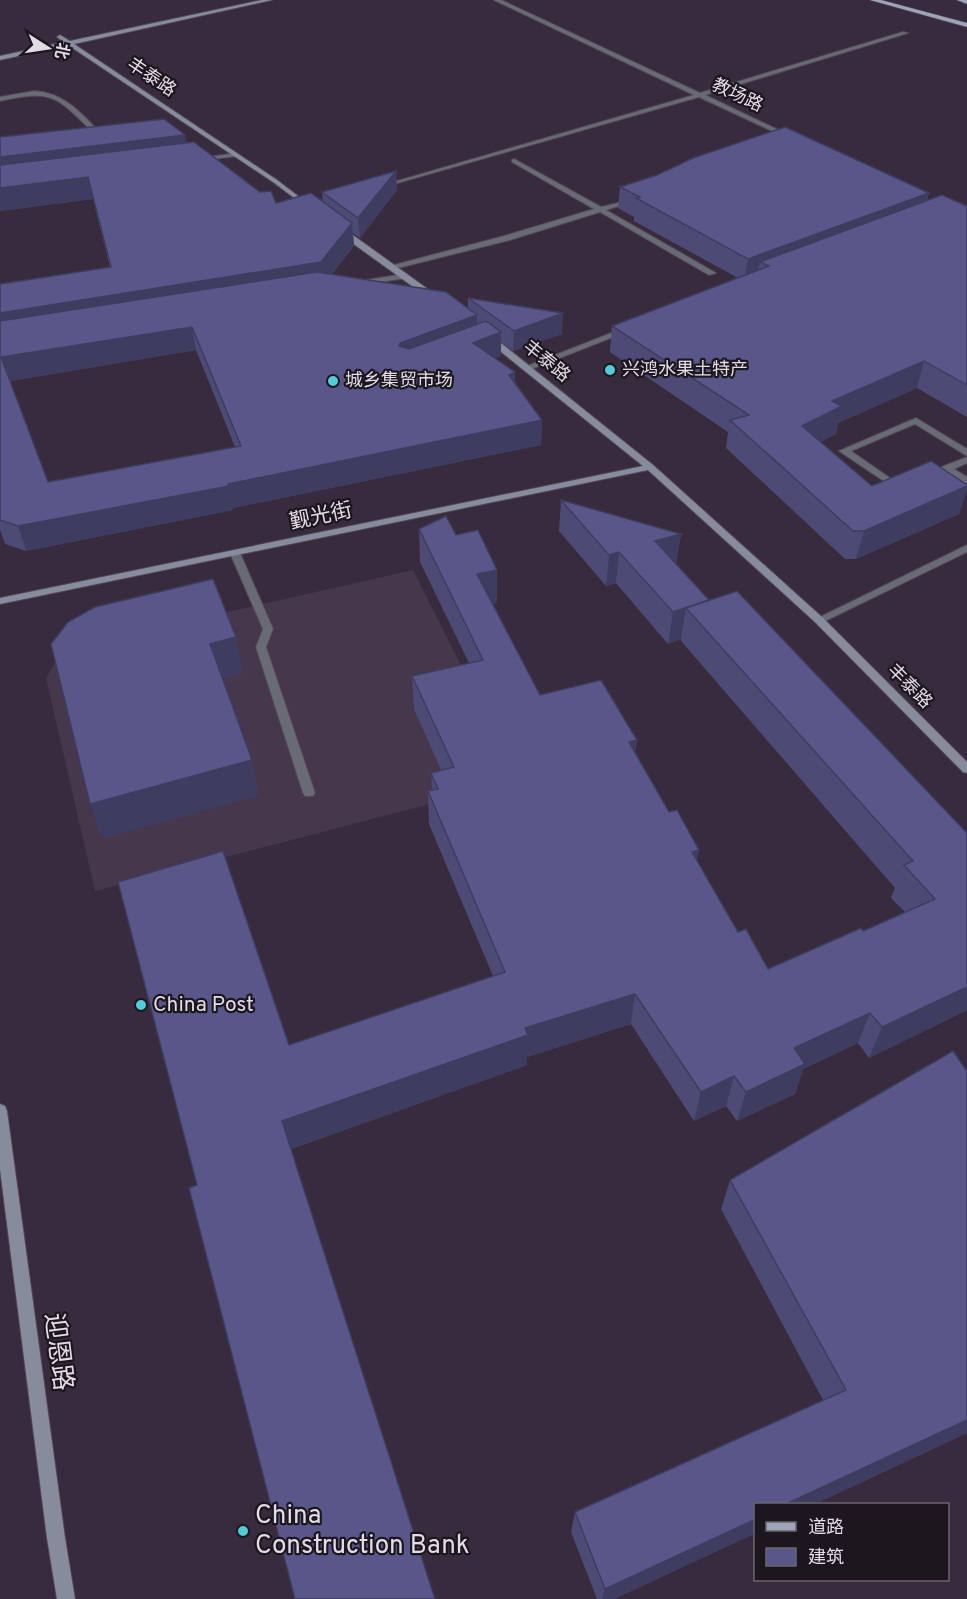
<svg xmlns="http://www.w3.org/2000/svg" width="967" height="1599" font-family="Overpass,'Noto Sans SC',sans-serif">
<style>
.built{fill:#47374c}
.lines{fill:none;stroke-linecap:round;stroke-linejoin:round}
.lane-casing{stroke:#534758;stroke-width:2}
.street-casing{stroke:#534758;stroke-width:2}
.secondary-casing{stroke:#534758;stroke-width:2}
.primary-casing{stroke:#534758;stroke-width:1}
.lane{fill:#686b75;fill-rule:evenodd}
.street{fill:#686b75;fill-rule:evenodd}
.secondary{fill:#878c9c;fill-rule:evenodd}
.primary{fill:#9fa5b9;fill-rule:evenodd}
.wall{fill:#4d4b76;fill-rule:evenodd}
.shaded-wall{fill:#3e3d60}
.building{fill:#595789;stroke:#3e3d60;stroke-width:1.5;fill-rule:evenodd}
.poi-dot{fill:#52ccd6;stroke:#1c161e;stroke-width:2}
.labels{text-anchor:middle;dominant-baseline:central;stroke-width:4.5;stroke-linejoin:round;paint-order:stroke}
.far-street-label{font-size:18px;fill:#e3dbe6;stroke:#1c161e}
.far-poi-label{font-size:18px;fill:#e3dbe6;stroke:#1c161e;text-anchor:start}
.street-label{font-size:21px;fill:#e3dbe6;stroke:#1c161e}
.poi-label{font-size:21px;fill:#e3dbe6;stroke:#1c161e;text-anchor:start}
.near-street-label{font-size:26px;fill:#e3dbe6;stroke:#1c161e}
.near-poi-label{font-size:26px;fill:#e3dbe6;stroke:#1c161e;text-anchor:start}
</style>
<rect width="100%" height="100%" fill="#382b3d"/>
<polygon class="built" points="413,570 519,781 95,891 46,678 57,659 86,644"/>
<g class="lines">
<g class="lane-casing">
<g id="lane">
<path d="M34,91C62,92 81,112 99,132L94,133C56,97 55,89 0,101V97Z"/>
<polygon points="514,159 601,207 635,199 635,201 606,210 716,273 709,275 600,212 510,240 390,270 390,266 504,236 594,209 512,162 512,160"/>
<polygon points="916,418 967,449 967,456 915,424 851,451 903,487 905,489 900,492 839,451"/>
<polygon points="967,457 967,463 954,469 967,477 967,484 947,472 930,479 925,476 944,466"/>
<polygon points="235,550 240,553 273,629 266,647 315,793 313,796 305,796 303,793 256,647 263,629 230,553"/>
</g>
</g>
<g class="street-casing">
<g id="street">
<polygon points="494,0 501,0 700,93 903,32 908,33 705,95 791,136 791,138 787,138 699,97 380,188 380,186 694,95"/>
<polygon points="236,153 239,155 238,156 198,161 195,159"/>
<polygon points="404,274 407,274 407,278 360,285 356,283 360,281"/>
<polygon points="624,328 631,330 529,370 522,368"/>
<polygon points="967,545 967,552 823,622 815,622 814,620"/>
</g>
</g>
<g class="secondary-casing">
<g id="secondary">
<polygon points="262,0 272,0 74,44 277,180 311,206 311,208 309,209 273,182 68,45 0,60 0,56 64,42 57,37 60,35 70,41"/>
<polygon points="337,228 343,228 436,295 436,299 430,299 337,232"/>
<polygon points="485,335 491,335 653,465 823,618 967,762 967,773 963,772 815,622 648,470 0,604 0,598 643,466 485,339"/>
<polygon points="0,1104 5,1106 7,1111 65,1538 75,1599 57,1599 47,1538 0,1169"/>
</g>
</g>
<g class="primary-casing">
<g id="primary">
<polygon points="870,0 881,0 967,23 967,27"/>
<polygon points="957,0 967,0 967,4"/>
</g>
</g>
<use href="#lane" class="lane"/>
<use href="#street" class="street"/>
<use href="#secondary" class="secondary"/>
<use href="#primary" class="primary"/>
</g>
<g class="wall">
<path d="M0,137L187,143L276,203L323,202L322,192L396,171L397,190L360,238L353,233L354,246L332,274L468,309V298L562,334L513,351L501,342V356L495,358L515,372V382L542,420L541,445L233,508V510L26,551L5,544L0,530V284L110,267L93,199L0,211ZM196,350L235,447L48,482L10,381Z"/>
<polygon points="620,187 929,193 927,201 967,206 967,417 917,388 838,423 836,434 820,442 872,486 967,485 967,489 959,514 856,559 845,559 726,448 728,432 610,352 612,326 738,278 634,221 634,217 618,208"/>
<polygon points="561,500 681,534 676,564 709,600 967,833 967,1010 869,1058 858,1043 803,1069 795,1094 737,1121 726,1106 694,1121 631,1024 527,1057 527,1065 291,1149 197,1185 289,1045 493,976 429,824 428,791 432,790 431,773 441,770 414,709 412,676 469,663 420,562 419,529 456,535 497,603 492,604 540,695 637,740 635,752 669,812 699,850 697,861 738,932 768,969 863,931 905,912 891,898 895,888 681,641 681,639 668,644 616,583 606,586 559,531"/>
<polygon points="967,1071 967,1433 815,1504 756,1504 756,1533 614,1599 597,1599 571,1532 575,1512 823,1400 721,1209 730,1180"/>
</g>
<g class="shaded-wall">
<polygon points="185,135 189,156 0,179 0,157"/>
<polygon points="396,171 397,190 360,238 358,218"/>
<polygon points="88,177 93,199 0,211 0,188"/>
<polygon points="929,193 923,215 760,262 757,276 744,281 748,259"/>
<polygon points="352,223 354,246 323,285 0,338 0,313"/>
<polygon points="563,313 562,334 513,351 514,331"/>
<polygon points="477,315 477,338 401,367 399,346 400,343"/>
<polygon points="192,327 196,350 8,381 1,357"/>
<polygon points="501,332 501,356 473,366 473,343"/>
<polygon points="924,361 917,388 838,423 836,434 797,454 802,426 832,401"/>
<polygon points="515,372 514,396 509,375"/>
<polygon points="542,420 541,445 233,508 233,510 26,551 18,526"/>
<polygon points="967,486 967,489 959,514 856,559 864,531"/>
<polygon points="681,534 676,565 655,541"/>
<polygon points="619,552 616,583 606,586 609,555"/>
<polygon points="497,570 497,603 477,607 477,574"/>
<polygon points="709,600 686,608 681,639 668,644 673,612"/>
<polygon points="236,637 243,674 218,680 210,644"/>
<polygon points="637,740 633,773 629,742"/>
<polygon points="252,760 259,796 102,839 90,804"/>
<polygon points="699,850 693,882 692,852"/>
<polygon points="967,987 967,1010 869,1058 882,1027"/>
<polygon points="635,994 631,1024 527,1057 527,1065 289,1150 282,1121 525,1028"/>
<polygon points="870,1013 858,1043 803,1069 795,1094 737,1121 746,1092 794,1048"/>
<polygon points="734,1076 726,1106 694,1121 701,1092"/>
<polygon points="967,1420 967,1433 815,1504 786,1504"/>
<polygon points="756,1519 756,1533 614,1599 602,1599 605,1589"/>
</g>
<g class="building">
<polygon points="164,119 185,135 0,157 0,137"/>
<polygon points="785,127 929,193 748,259 636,198 640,197 620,187 657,175 693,158"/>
<polygon points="194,142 260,192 271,191 276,203 311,193 352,223 321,262 0,313 0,284 111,267 88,177 0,188 0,165"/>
<polygon points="396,171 358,218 322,192"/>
<polygon points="942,195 967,206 967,385 924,361 832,401 842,406 802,426 872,486 931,461 967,485 967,486 864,531 853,531 730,420 749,415 612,326 769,266 760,262"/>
<path d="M317,272L446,292L477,315L400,343L399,346L409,349L486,321L501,332L473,343L515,372L509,375L542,420L228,484L229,486L18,526L0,520V321ZM192,327L241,446L48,482L1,357Z"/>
<polygon points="468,298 563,313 514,331"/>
<polygon points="561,500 681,534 655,541 709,600 673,612 619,552 609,555"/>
<polygon points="446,516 456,535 478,530 497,570 477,574 540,695 601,680 637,740 629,742 669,812 677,810 699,850 692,852 738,932 746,929 768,969 861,928 863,931 935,899 904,865 913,861 686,608 737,591 967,833 967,987 882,1027 870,1013 794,1048 805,1064 746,1092 734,1076 701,1092 635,994 525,1028 528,1035 282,1121 435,1599 295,1599 189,1188 197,1185 118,882 223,851 289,1045 505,972 428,791 438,789 431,773 454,767 412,676 483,660 419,529"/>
<polygon points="213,579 236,637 210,644 252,760 90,804 51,644 68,622 95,607"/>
<polygon points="953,1051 967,1071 967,1420 786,1504 756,1504 756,1519 605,1589 575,1512 846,1390 730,1180"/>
</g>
<g class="poi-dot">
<circle cx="610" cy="370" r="6"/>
<circle cx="333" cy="381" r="6"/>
<circle cx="141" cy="1005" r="6"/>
<circle cx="243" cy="1531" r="6"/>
</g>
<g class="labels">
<g class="far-street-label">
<text transform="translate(151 78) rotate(34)">丰泰路</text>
<text transform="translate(737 96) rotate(25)">教场路</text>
<text transform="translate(546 362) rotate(39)">丰泰路</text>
<text transform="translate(909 687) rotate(45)">丰泰路</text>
</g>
<g class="far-poi-label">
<text x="622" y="370">兴鸿水果土特产</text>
<text x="345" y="381">城乡集贸市场</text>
</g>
<g class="street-label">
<text transform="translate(321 517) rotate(-12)">觐光街</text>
</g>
<g class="poi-label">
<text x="153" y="1005">China Post</text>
</g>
<g class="near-street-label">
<text transform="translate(57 1352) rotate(83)">迎恩路</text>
</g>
<g class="near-poi-label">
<text x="255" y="1516">China<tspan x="255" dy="30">Construction Bank</tspan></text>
</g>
</g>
<rect x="754" y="1503" width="195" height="78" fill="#1c161e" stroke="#6c656e" stroke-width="1.5"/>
<rect x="766" y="1522" width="30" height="9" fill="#9fa5b9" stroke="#6c656e" stroke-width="1.5"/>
<text x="808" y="1533" font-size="18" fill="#e3dbe6">道路</text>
<rect x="766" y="1548" width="30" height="18" fill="#595789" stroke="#6c656e" stroke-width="1.5"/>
<text x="808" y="1563" font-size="18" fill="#e3dbe6">建筑</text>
<g transform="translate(48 48) rotate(102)" stroke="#1c161e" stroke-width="4.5" paint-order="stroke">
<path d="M0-4.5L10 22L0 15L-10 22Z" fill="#e3dbe6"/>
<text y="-9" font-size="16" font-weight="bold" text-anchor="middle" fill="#e3dbe6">北</text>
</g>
</svg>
